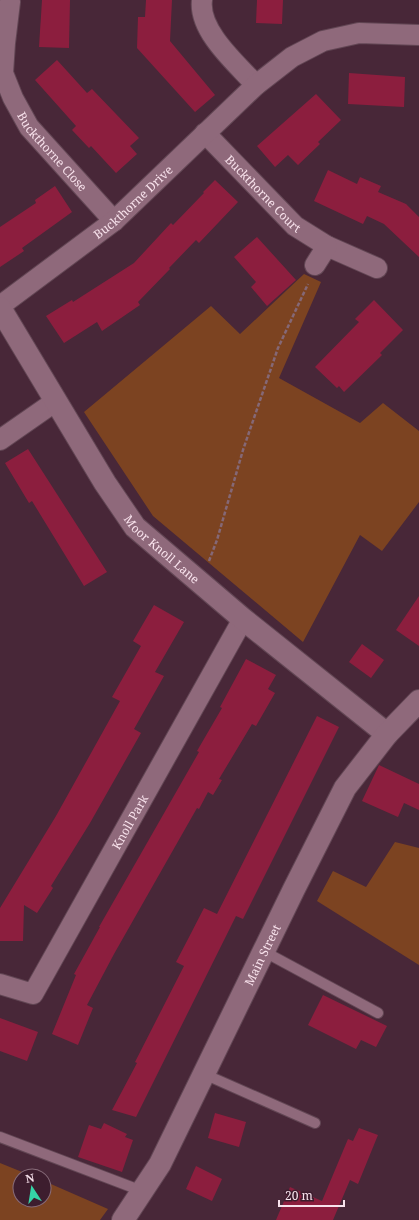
<svg xmlns="http://www.w3.org/2000/svg" width="419" height="1220" font-family="'Noto Serif',serif">
<style>
.green{fill:#7c4321}
.building{fill:#8c1e3e}
.lines{fill:none;stroke-linecap:round;stroke-linejoin:round}
.lane-casing{stroke:#624654;stroke-width:12}
.street-casing{stroke:#624654;stroke-width:22}
.secondary-casing{stroke:#624654;stroke-width:24}
.path{stroke:#856876;stroke-width:2.5;stroke-dasharray:4 2;stroke-linecap:butt}
.lane{stroke:#8f697b;stroke-width:10}
.street{stroke:#8f697b;stroke-width:20}
.secondary{stroke:#8f697b;stroke-width:22}
.labels{text-anchor:middle;dominant-baseline:central;stroke-width:4;stroke-linejoin:round;paint-order:stroke}
.street-label{font-size:12px;fill:#f8e2ec;stroke:#3d1d2e}
</style>
<rect width="100%" height="100%" fill="#482738"/>
<g class="green">
<polygon points="304,274 321,282 279,378 360,423 383,403 419,431 419,502 382,551 360,535 303,642 153,516 84,412 211,306 240,334"/>
<polygon points="395,842 419,848 419,965 317,901 333,871 366,887"/>
<polygon points="0,1163 32,1176 20,1176 20,1200 44,1200 44,1181 108,1209 100,1220 0,1220"/>
</g>
<g class="building">
<polygon points="42,0 70,0 69,48 39,47"/>
<polygon points="146,0 172,0 170,41 215,95 195,112 137,48 138,17 145,17"/>
<polygon points="257,0 283,0 282,24 256,23"/>
<polygon points="57,60 87,93 92,89 139,138 130,146 137,154 116,173 91,146 89,148 72,130 76,126 35,80"/>
<polygon points="349,73 405,77 404,107 348,104"/>
<polygon points="316,94 341,120 318,142 320,144 298,165 288,155 275,167 257,146"/>
<polygon points="328,170 357,184 360,177 381,186 378,192 406,204 419,217 419,257 384,224 367,216 363,224 314,201"/>
<polygon points="215,180 238,202 199,243 196,240 169,268 170,269 138,302 140,305 102,331 97,322 64,343 46,316 72,300 73,302 134,263 171,223 173,225 204,193 203,192"/>
<polygon points="55,186 72,212 22,248 24,251 0,267 0,227 36,203 35,200"/>
<polygon points="257,237 296,280 267,306 251,287 256,282 234,257"/>
<polygon points="374,300 403,330 380,353 382,355 344,392 339,386 337,388 315,367 359,322 355,319"/>
<polygon points="28,449 107,572 84,586 32,501 29,503 5,463"/>
<polygon points="419,596 419,646 396,630"/>
<polygon points="154,605 184,622 155,672 164,676 134,729 141,733 90,823 51,886 53,888 37,913 24,905 23,941 0,941 0,908 56,816 120,701 112,697 141,646 133,641"/>
<polygon points="362,644 384,660 371,678 349,662"/>
<polygon points="246,659 276,675 268,689 275,693 256,726 252,724 219,779 222,780 213,795 208,792 199,809 197,808 114,954 87,1005 93,1008 78,1045 52,1034 76,975 74,974 100,927 99,927 199,752 197,751 222,708 220,707"/>
<polygon points="317,716 339,727 243,919 236,916 136,1117 112,1110 137,1063 135,1062 184,966 176,962 187,941 204,908 217,914"/>
<polygon points="379,765 419,784 419,810 404,803 398,817 362,801"/>
<polygon points="323,995 387,1026 376,1047 361,1040 356,1049 308,1025"/>
<polygon points="0,1018 38,1032 27,1061 0,1051"/>
<polygon points="215,1113 246,1122 239,1147 208,1138"/>
<polygon points="104,1123 127,1134 125,1137 133,1140 122,1172 78,1157 89,1125 101,1129"/>
<polygon points="359,1128 378,1135 358,1184 350,1180 333,1220 276,1220 290,1187 322,1201 348,1139 353,1141"/>
<polygon points="196,1166 222,1179 212,1201 186,1189"/>
</g>
<g class="lines">
<g class="lane-casing">
<g id="lane">
<polyline points="263,951 378,1013"/>
<polyline points="204,1074 315,1123"/>
<polyline points="0,1137 142,1191"/>
</g>
</g>
<g class="street-casing">
<g id="street">
<path d="M202,0C198,31 237,64 256,85"/>
<path id="s1" d="M10,2L5,43L3,73L13,98L29,127L114,221"/>
<path id="s2" d="M205,133L295,226L327,246L377,268"/>
<polyline points="315,265 327,246"/>
<path id="s3" d="M0,306L114,221L256,85L292,57L323,41L359,33L419,35"/>
<polyline points="0,440 56,401"/>
<path id="s4" d="M0,984L33,994L243,619"/>
</g>
</g>
<g class="secondary-casing">
<g id="secondary">
<path id="s5" d="M0,308L105,483L135,527L243,619L387,734"/>
<path id="s6" d="M123,1220L160,1164L294,889L345,788L387,734L419,701"/>
</g>
</g>
<polyline class="path" points="209,561 217,540 243,450 278,348 308,284"/>
<use href="#lane" class="lane"/>
<use href="#street" class="street"/>
<use href="#secondary" class="secondary"/>
</g>
<g class="labels">
<g class="street-label">
<text stroke="none"><textPath href="#s1" startOffset="165">Buckthorne Close</textPath></text>
<text stroke="none"><textPath href="#s2" startOffset="84">Buckthorne Court</textPath></text>
<text stroke="none"><textPath href="#s3" startOffset="169">Buckthorne Drive</textPath></text>
<text stroke="none"><textPath href="#s5" startOffset="292">Moor Knoll Lane</textPath></text>
<text stroke="none"><textPath href="#s4" startOffset="232">Knoll Park</textPath></text>
<text stroke="none"><textPath href="#s6" startOffset="300">Main Street</textPath></text>
</g>
</g>
<g transform="translate(32 1188) rotate(348)"><circle r="19" fill="#3d1d2e" stroke="#886c7a"/>
<path d="M0-3L7 15L0 10L-7 15Z" fill="#35d4a7"/>
<text y="-6" font-size="11" font-weight="bold" text-anchor="middle" fill="#f8e2ec">N</text>
</g>
<path d="M279 1200v6h65v-6" fill="none" stroke="#f8e2ec" stroke-width="2"/>
<text x="285" y="1200" font-size="12" fill="#f8e2ec" stroke="#3d1d2e" stroke-width="3" paint-order="stroke">20 m</text>
</svg>
